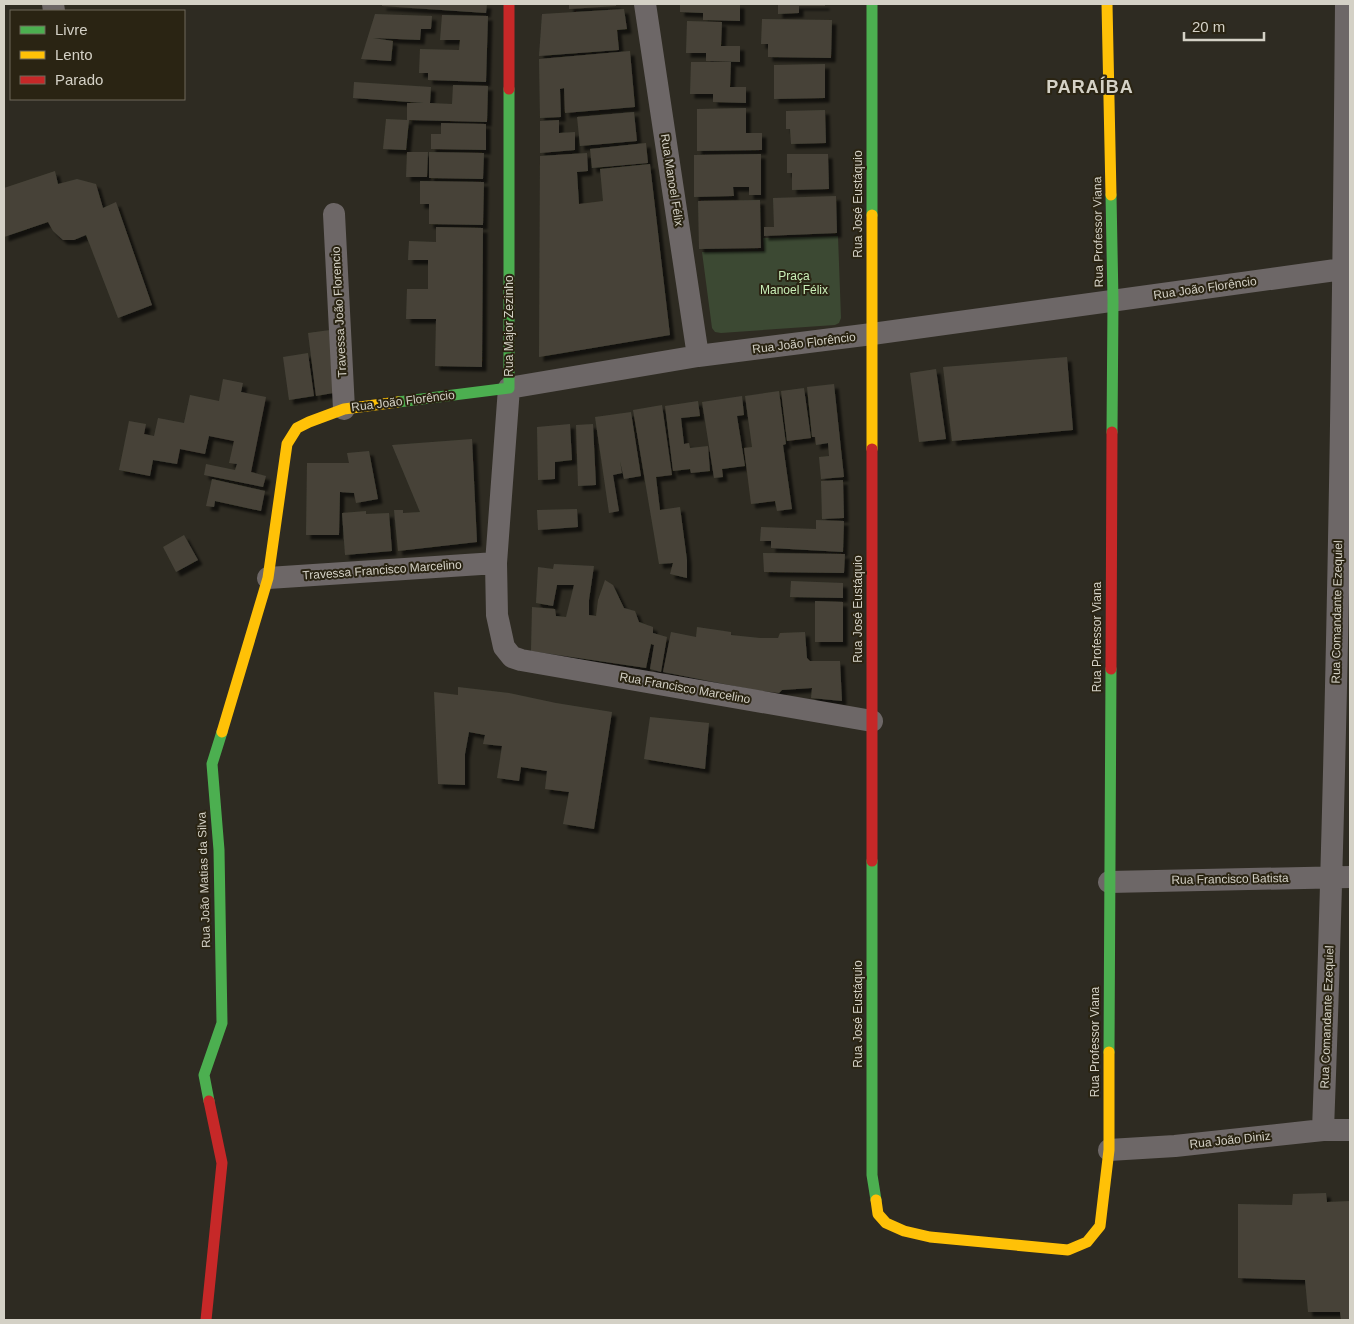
<svg xmlns="http://www.w3.org/2000/svg" width="1354" height="1324" font-family="Arial,sans-serif">
<defs>
<filter id="shadow"><feDropShadow dx="4.5" dy="4.5" stdDeviation="1" flood-color="#0009"/></filter>
</defs>
<rect width="100%" height="100%" fill="#2e2b22"/>
<path fill="#3c4933" d="M838,236L841,318L839,323L835,325L721,333L715,332L712,328L702,252L764,251L763,238Z"/>
<path fill="#464338" filter="url(#shadow)" d="M382,4H487L486,13L382,6Z
M569,4H616V6L569,9Z
M680,4H740V21L703,20V13L680,12Z
M778,4H825V6H799V13L778,14Z
M624,9L627,29L617,30L619,50L539,56L542,14Z
M375,14L432,16L431,29H421L420,40L373,38L393,41L391,61L361,59Z
M442,15L488,16L486,82L428,80V73H419L420,49L459,50L460,40H440Z
M762,19L832,20L831,58L768,57V44H761Z
M687,21L722,22L721,46H740V62L706,61V53H686Z
M630,51L635,107L565,113L564,88L560,89L561,117L540,118L539,59Z
M691,62H731L730,87H746V103L713,102V94H690Z
M825,64V98L774,99V65Z
M354,82L431,87L430,103L452,104L453,85L488,86L487,122L409,120L406,150L383,149L386,119L407,120V103H424L353,98Z
M746,108V133H762V150L697,151V109Z
M825,110L826,143L791,144L790,129H786V111Z
M634,112L637,141L580,146L577,117Z
M559,120V133L575,132V150L540,153V121Z
M441,123L486,124V150L431,149V134H441Z
M646,143L648,163L592,168L590,149Z
M407,152H428L427,177H406Z
M429,152L484,153L483,179L429,178Z
M587,153L588,171L577,172L579,204L603,201L600,169L650,164L670,335L539,357L540,156Z
M761,154V195H749V187H733L734,196L694,197V155Z
M787,154H828L829,189L792,190V173H787Z
M55,171L58,184L77,179L96,184L103,208L116,202L152,305L118,318L86,235L74,240H63L53,231L48,222L4,237V188Z
M420,181L484,182L483,225L429,224V204H420Z
M836,196L837,233L764,236V227H774L773,198Z
M760,200L761,248L699,249L698,201Z
M436,227L483,228L482,367L435,366L436,319H406L407,289H428V260H408L409,241L436,242Z
M330,330L339,392L316,396L308,333Z
M308,353L314,396L289,400L283,357Z
M1067,357L1073,430L952,441L943,367Z
M936,369L946,439L919,442L910,373Z
M223,379L243,383L241,392L266,397L251,472L266,476L263,487L204,475L206,464L235,470L237,464L229,463L234,441L209,436L205,454L180,449L177,464L153,460L150,476L119,470L129,421L146,424L144,434L154,436L158,418L184,423L190,395L219,401Z
M834,384L844,477L821,479L819,457L829,456L828,443L816,445L815,437H812L807,387Z
M804,388L811,438L787,441L781,391Z
M779,391L786,444L783,445L792,509L777,511L775,501L751,504L744,448L752,447L745,396Z
M742,396L744,415L737,416L745,466L722,469L723,477L714,478L702,402Z
M698,401L700,416L681,418L684,444L689,443L690,448L708,446L710,471L691,473L690,469L673,471L665,406Z
M662,405L672,475L656,477L660,510L680,507L687,560V578L670,574L673,563L659,564L633,410Z
M631,412L641,476L624,479L620,461L622,473L613,475L619,511L609,513L595,417Z
M570,424L572,460L555,462V479L538,480L537,427Z
M593,424L596,485L578,486L576,425Z
M472,439L477,542L398,551L394,510H403V513L420,512L392,445Z
M369,451L378,499L356,503L354,493L340,492L339,535H306L307,463H349L347,453Z
M212,479L265,491L261,511L215,501L214,507L206,506Z
M843,480L844,518L822,519L821,481Z
M577,509L578,527L538,530L537,510Z
M366,511V514L389,513L392,551L345,555L342,513Z
M816,520L844,521L843,552L771,548V541H760L761,527L816,529Z
M184,535L198,560L176,572L163,547Z
M763,553L845,554L844,573L764,572Z
M554,564L594,566L589,600V615L596,616L598,600L605,580L613,585L624,608L635,611L639,622L653,627V633L667,637L661,672L650,669L654,645L651,644L646,668L531,651L532,607L555,609L556,616L566,617L574,585H557L553,606L536,603L538,567L553,569Z
M791,581L843,583V598L790,597Z
M815,601L843,602V642H815Z
M697,627L731,632V635L760,638H778L780,633L805,632L807,658L810,661H840L842,701L811,698L812,688L782,690L779,693L755,690L663,672L671,632L696,637Z
M458,687L509,693L556,703L612,712L594,829L563,824L569,792L545,789L547,771L521,767L519,781L497,778L502,746L483,744L485,735L469,732L465,754V785L438,784L434,692L458,695Z
M650,717L709,723L705,769L644,759Z
M1326,1193L1327,1202L1350,1201V1320H1341L1340,1312H1308L1305,1280L1238,1278V1204L1292,1205L1293,1194Z"/>
<g fill="none" stroke-linecap="round" stroke-linejoin="round">
<path stroke="#6d6767" stroke-width="22" d="M53,4L54,11
M645,4L698,356
M334,214L344,409
M268,578L496,563
M872,721L521,660L512,657L504,647L497,615L496,563L509,388L698,356L872,334L1350,268
M1109,882L1350,877
M1323,1130C1337,755 1343,379 1346,4
M1109,1150L1175,1146L1323,1130H1350"/>
<path stroke="#4caf50" stroke-width="11" d="M872,4V215
M1111,195L1113,301L1112,432
M398,402L509,388V89
M872,861V1175L876,1200
M1109,1052L1111,669
M209,1101L204,1075L222,1023L219,850L212,764L222,732"/>
<path stroke="#ffc107" stroke-width="11" d="M1107,4L1111,195
M872,215V449
M222,732L268,578L287,444L297,428L309,422L344,409L398,402
M876,1200L878,1214L886,1223L904,1231L930,1237L1068,1250L1087,1242L1100,1226L1109,1150V1052"/>
<path stroke="#c62828" stroke-width="11" d="M509,4V89
M872,449V861
M1111,669L1112,432
M206,1320L222,1163L209,1101"/>
</g>
<g text-anchor="middle" stroke-width="4" stroke-linejoin="round" paint-order="stroke">
<g font-size="12" fill="#d4d1c6" stroke="#2a2413">
<text transform="translate(672 180) rotate(81)" y="4">Rua Manoel Félix</text>
<text transform="translate(858 204) rotate(-90)" y="4">Rua José Eustáquio</text>
<text transform="translate(1098 232) rotate(-91)" y="4">Rua Professor Viana</text>
<text transform="translate(1205 288) rotate(-8)" y="4">Rua João Florêncio</text>
<text transform="translate(339 312) rotate(-93)" y="4">Travessa João Florencio</text>
<text transform="translate(509 326) rotate(-90)" y="4">Rua Major Zezinho</text>
<text transform="translate(804 343) rotate(-7)" y="4">Rua João Florêncio</text>
<text transform="translate(403 401) rotate(-7)" y="4">Rua João Florêncio</text>
<text transform="translate(382 570) rotate(-4)" y="4">Travessa Francisco Marcelino</text>
<text transform="translate(858 609) rotate(-90)" y="4">Rua José Eustáquio</text>
<text transform="translate(1337 612) rotate(-89)" y="4">Rua Comandante Ezequiel</text>
<text transform="translate(1097 637) rotate(-90)" y="4">Rua Professor Viana</text>
<text transform="translate(685 688) rotate(10)" y="4">Rua Francisco Marcelino</text>
<text transform="translate(1230 879) rotate(-1)" y="4">Rua Francisco Batista</text>
<text transform="translate(204 880) rotate(-92)" y="4">Rua João Matias da Silva</text>
<text transform="translate(858 1014) rotate(-90)" y="4">Rua José Eustáquio</text>
<text transform="translate(1327 1017) rotate(-88)" y="4">Rua Comandante Ezequiel</text>
<text transform="translate(1095 1042) rotate(-90)" y="4">Rua Professor Viana</text>
<text transform="translate(1230 1140) rotate(-6)" y="4">Rua João Diniz</text>
</g>
<g font-size="12" fill="#c9eeb7" stroke="#2a2413">
<text x="794" y="280">Praça<tspan x="794" dy="14">Manoel Félix</tspan></text>
</g>
<g font-size="18" font-weight="bold" letter-spacing="1" fill="#d4d1c6" stroke="#2a2413">
<text x="1090" y="93">PARAÍBA</text>
</g>
</g>
<rect width="1354" height="1324" fill="none" stroke="#d4d1c6" stroke-width="10"/>
<rect x="10" y="10" width="175" height="90" fill="#2a2413" stroke="#6e695b"/>
<rect x="20" y="26" width="25" height="8" fill="#4caf50" stroke="#6e695b"/>
<text x="55" y="35" font-size="15" fill="#d4d1c6">Livre</text>
<rect x="20" y="51" width="25" height="8" fill="#ffc107" stroke="#6e695b"/>
<text x="55" y="60" font-size="15" fill="#d4d1c6">Lento</text>
<rect x="20" y="76" width="25" height="8" fill="#c62828" stroke="#6e695b"/>
<text x="55" y="85" font-size="15" fill="#d4d1c6">Parado</text>
<path d="M1184 32v8h80v-8" fill="none" stroke="#d4d1c6" stroke-width="2.5"/>
<text x="1192" y="32" font-size="15" fill="#d4d1c6" stroke="#2a2413" stroke-width="4" paint-order="stroke">20 m</text>
</svg>
